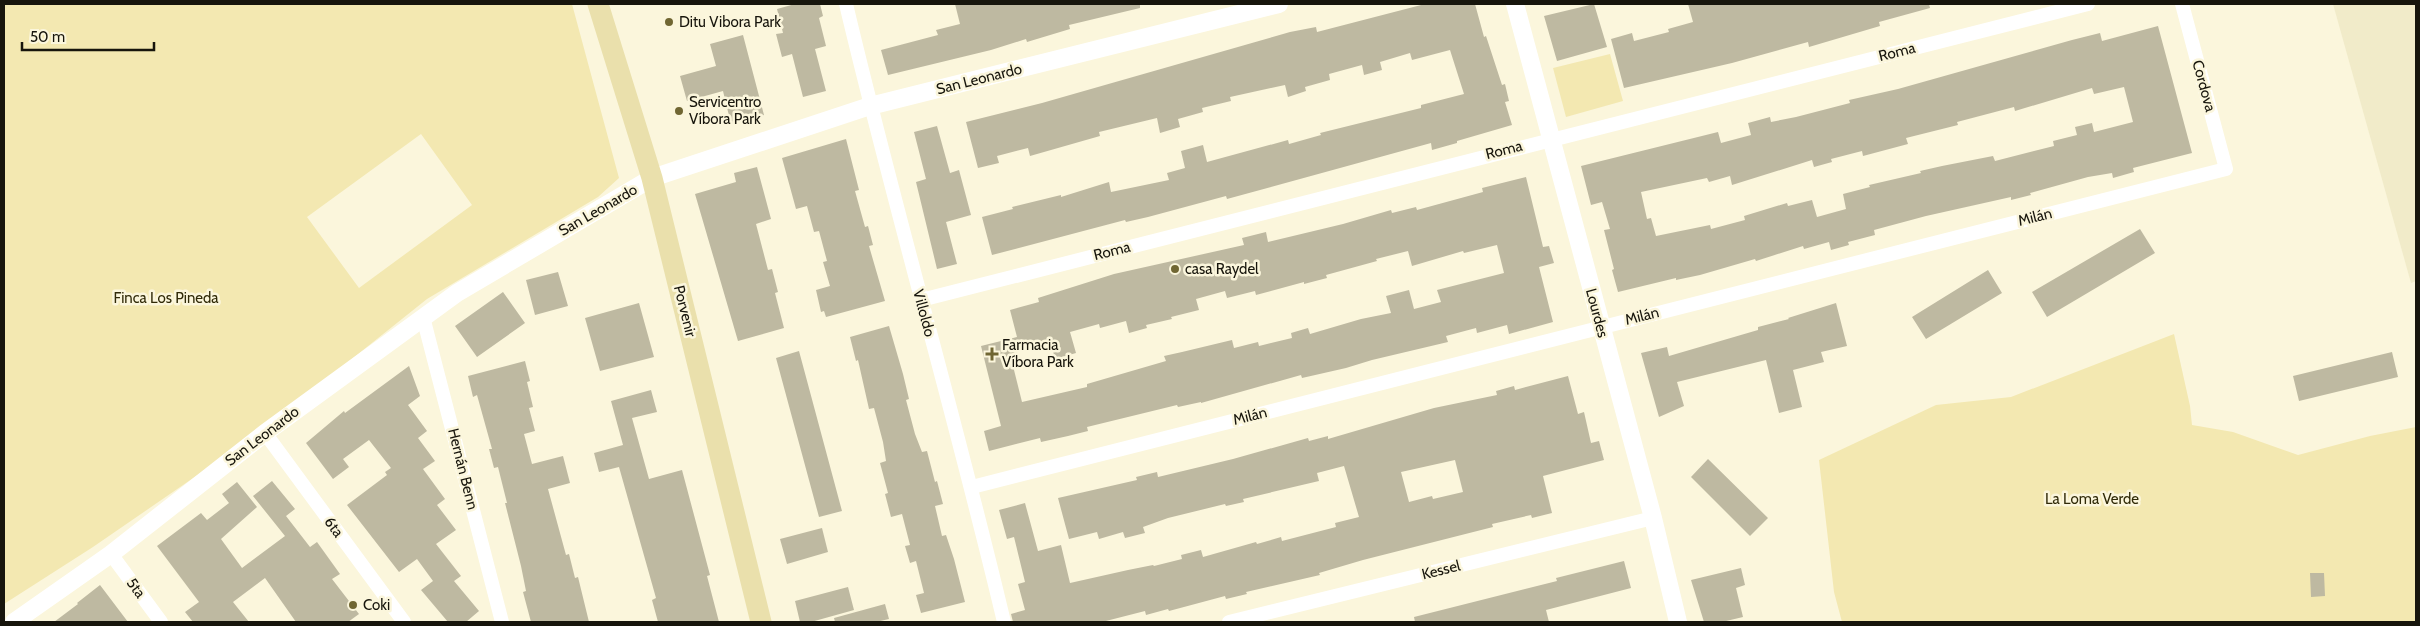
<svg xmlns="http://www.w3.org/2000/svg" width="2420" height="626" font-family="Cabin,sans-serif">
<rect width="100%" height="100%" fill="#fbf6dc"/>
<path fill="#f1ebc9" d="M2333,4H2416V281L2411,283Z"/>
<path fill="#f3e8b1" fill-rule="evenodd" d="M4,4H572L619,178L598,197L427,299L263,430L93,547L4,604ZM421,134L472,205L359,288L307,217Z
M1610,54L1623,101L1566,117L1553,68Z
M2174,334L2190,406L2192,425L2233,432L2298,455L2370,436L2416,427V622H1842L1834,592L1819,460L1936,405L2011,397Z"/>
<path fill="#beb9a1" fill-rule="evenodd" d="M795,4H820L823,16L819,18L826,46L815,49L826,91L803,97L792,54L782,57L776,34L783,33L777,9Z
M955,4H1140V8L1069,25L1070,29L1027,42L1026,39L991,50L888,75L881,50L938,35L936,30L960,24Z
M1425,4H1475L1484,37L1486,36L1502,85L1505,84L1509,101L1505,102L1512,125L1457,141V143L1432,150L1431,143L1227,199L1226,196L1148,217L1126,222L1125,220L992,255L982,217L1013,209L1012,207L1061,195V197L1109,182L1111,192L1169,180L1167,173L1185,168L1181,151L1203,145L1207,162L1288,140L1289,144L1321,135L1320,133L1421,108V105L1464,94L1450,50L1412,60L1410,53L1380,62L1382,70L1364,75L1362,65L1329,74L1330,80L1305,87L1306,91L1288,97L1285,85L1230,97L1231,101L1202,108L1203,112L1178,119L1180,127L1160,133L1157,118L1099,132L1100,136L1030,156L1028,148L997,156L999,163L978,168L966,122L1042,103L1290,32L1316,27L1317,32Z
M1594,4L1607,47L1557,61L1544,16Z
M1688,4H1929L1930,8L1879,22L1880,26L1809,47L1808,42L1732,63L1624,88L1611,39L1632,33L1634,41L1669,32L1668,29L1693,22Z
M2158,26L2192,153L2133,168L2134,172L2113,178L2112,173L2088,177L2030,193L2031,195L2011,200V197L1926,216L1874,230L1875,235L1848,242L1849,245L1831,250L1829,242L1804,249L1803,246L1756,261L1755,259L1700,275L1676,280V278L1618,292L1612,270L1614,269L1604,230L1610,229L1602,202L1591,205L1581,166L1718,132L1721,143L1751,135L1748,123L1770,117L1771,122L1796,117L1850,103L1849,100L1898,89L2072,40L2100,33L2102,41ZM2124,87L2133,122L2094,132L2092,123L2075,127L2077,135L2053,141L2054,146L1995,161L1993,156L1942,166L1920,171L1921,173L1869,185L1870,187L1843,194L1846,209L1817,217L1812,200L1788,206L1787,203L1744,216L1745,220L1711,229L1710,225L1656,236L1651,218L1647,219L1641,192L1707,178L1709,182L1730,176L1732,185L1812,160L1814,167L1832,162L1831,159L1862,151L1863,156L1908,144L1906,138L1958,125L1957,122L2014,107L2015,111L2092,88L2094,94Z
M743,35L764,115L731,124L723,91L687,101L680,76L716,66L710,44Z
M937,126L950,173L959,170L971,215L946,222L957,264L937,269L916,182L926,179L914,132Z
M846,139L859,190L855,191L865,227L868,226L873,245L869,246L885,301L826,317L824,311L821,312L816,290L830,286L823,262L827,261L819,231L814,232L807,206L796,209L782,158Z
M757,167L771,219L756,224L768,270L772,269L778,292L775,293L784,328L738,341L695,194L736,182L734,173Z
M1526,177L1543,247L1549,246L1554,263L1539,267L1553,322L1509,334L1507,325L1477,333L1476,328L1446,336L1448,342L1372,360L1346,368L1302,378L1301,375L1201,403V402L1178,407L1177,405L1087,427L1088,431L1068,436L1041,442L1040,438L989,451L984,431L1001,426L981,346L1017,337L1010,310L1039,302L1038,298L1114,274L1244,245L1242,238L1266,232L1268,242L1343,224L1391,210L1392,213L1416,207L1417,210L1483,192L1482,188ZM1497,245L1504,273L1437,290L1441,302L1414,309L1409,290L1386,296L1391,313L1361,319L1310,334L1308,328L1291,333L1292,338L1259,346L1258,342L1234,348L1232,340L1182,352L1164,356L1166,361L1087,384V387L1022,402L1010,354L1051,344L1055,359L1076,353L1070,332L1099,324L1100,328L1126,321L1129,333L1147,328L1146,325L1172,319L1171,317L1199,310L1196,299L1225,291L1227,298L1255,291L1256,295L1304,282V284L1327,278L1326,275L1377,261L1376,259L1408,251L1412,266L1463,251L1464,253Z
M2140,229L2155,253L2047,317L2032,292Z
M1988,270L2002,293L1926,339L1912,317Z
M558,272L568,306L535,315L526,280Z
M503,292L525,323L477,357L455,326Z
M639,303L654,357L600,371L585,318Z
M1836,303L1847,346L1821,352L1824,362L1793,370L1802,407L1779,413L1766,360L1677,382L1684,406L1659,417L1641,353L1667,347L1669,356L1758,330V327L1789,319L1788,318Z
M889,326L903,374L909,399L906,400L915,434L922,452L927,451L935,482L937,481L943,504L935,506L942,536L946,535L954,559L965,602L921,613L916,595L924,593L916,561L910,563L905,546L910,545L902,514L891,517L885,494L888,493L880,463L886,461L883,442L874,408L869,409L858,360L856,361L850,337Z
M799,351L842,511L819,517L776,358Z
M2392,352L2398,377L2299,401L2293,376Z
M525,361L530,381L527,382L533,407L529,408L535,431L524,434L532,464L563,456L570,483L548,489L566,555L569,554L575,578L578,577L589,622H531L523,592L526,591L521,566L505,503H507L498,467L494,468L489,449H492L477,395L473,397L468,376Z
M409,366L420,396L408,405L427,431L418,438L435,461L423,469L445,499L437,505L456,530L436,544L461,576L454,581L479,611L466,622H448L421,590L433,581L417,559L399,572L347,505L387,475L385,472L391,468L369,440L343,459L349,467L333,479L306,443L344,411L345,413Z
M1568,376L1578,414L1584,412L1591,443L1599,441L1604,460L1543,476L1552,513L1532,518L1531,515L1492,524L1493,527L1363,560L1319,573L1320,575L1246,592L1247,594L1226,599L1225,596L1169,611L1168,609L1146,615L1145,611L1102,622H1013L1011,614L1025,610L1018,584L1025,582L1014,537L1007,539L999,510L1025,503L1038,551L1061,545L1070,583L1128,570L1153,565L1154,566L1182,559L1181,555L1201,550L1203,557L1256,542L1257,544L1281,537L1282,541L1336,527L1335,523L1359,517L1344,466L1317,473L1319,481L1243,499L1244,502L1226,506L1225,504L1168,518L1143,527L1145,533L1125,538L1123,532L1099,539L1097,532L1069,539L1058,498L1137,480L1136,477L1157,472L1158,477L1233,459L1308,438L1309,441L1328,436V439L1434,408L1497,395L1496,391L1514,386L1515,390ZM1455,460L1463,492L1433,499L1432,496L1409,502L1401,472Z
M651,390L657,412L632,418L649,479L682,470L710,575L707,576L719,622H658L652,600L656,598L619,467L599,472L594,453L623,445L611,401Z
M1708,459L1768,518L1750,536L1691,477Z
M272,481L295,509L286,516L310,547L317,542L340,574L332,579L359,614L348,622H296L265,578L233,602L249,622H193L185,612L199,602L157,546L201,513L207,520L229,503L222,494L237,482L257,507L221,539L242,568L285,536L253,496Z
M822,528L828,552L787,564L780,539Z
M1624,561L1631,588L1546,610L1549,622H1415L1414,617L1557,581L1556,578Z
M1741,568L1745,585L1736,588L1743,617L1722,622H1704L1691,580Z
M2310,573H2324L2325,596L2311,597Z
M100,585L128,622H54L78,604L77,603Z
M848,587L854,610L811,622H800L795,601Z
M885,604L889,619L876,622H835L834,618Z"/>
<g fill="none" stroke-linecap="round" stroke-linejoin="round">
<path stroke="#fff" stroke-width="14" d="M846,4C895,211 955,415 1004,622
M921,300L2088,4
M423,317L502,622
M265,433L404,622
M972,487L2226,169L2182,4
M111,554L161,622
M1229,622L1653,518"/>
<path stroke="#fff" stroke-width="18" d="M1515,4L1653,518L1678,622
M14,622L111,554L265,433L457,293L652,178L870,106L1279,4"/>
<path stroke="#eae0ac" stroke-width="21" d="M598,4L652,178L761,622"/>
</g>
<g fill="#706632" stroke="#fbf6dc" stroke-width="2">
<circle cx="669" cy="22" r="5"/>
<circle cx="679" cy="111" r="5"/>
<circle cx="1175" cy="269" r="5"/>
<path d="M989.5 346.5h5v5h5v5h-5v5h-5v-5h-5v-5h5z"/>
<circle cx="353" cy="605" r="5"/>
</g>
<g text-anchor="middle" stroke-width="5" stroke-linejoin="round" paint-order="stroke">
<g font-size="15" fill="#17150c" stroke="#fbf6dc" text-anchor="start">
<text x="679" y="27">Ditu Vibora Park</text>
<text x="689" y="107">Servicentro<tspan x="689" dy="17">Víbora Park</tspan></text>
<text x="1185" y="274">casa Raydel</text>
<text x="1002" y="350">Farmacia<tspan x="1002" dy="17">Víbora Park</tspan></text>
<text x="363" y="610">Coki</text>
</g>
<g font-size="15" fill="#17150c" stroke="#fbf6dc">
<text transform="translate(1897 52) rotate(-14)" y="5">Roma</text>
<text transform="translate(979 79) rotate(-14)" y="5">San Leonardo</text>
<text transform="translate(2204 86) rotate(75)" y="5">Cordova</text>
<text transform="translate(1504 150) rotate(-14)" y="5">Roma</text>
<text transform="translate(598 210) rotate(-30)" y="5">San Leonardo</text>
<text transform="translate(2035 217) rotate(-14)" y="5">Milán</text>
<text transform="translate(1112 251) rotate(-14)" y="5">Roma</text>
<text transform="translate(685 311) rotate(76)" y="5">Porvenir</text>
<text transform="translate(924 313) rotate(75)" y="5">Villoldo</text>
<text transform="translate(1597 313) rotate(75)" y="5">Lourdes</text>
<text transform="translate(1642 316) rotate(-14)" y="5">Milán</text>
<text transform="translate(1250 416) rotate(-14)" y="5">Milán</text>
<text transform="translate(262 436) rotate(-37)" y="5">San Leonardo</text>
<text transform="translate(463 469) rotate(76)" y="5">Hernán Benn</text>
<text transform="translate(334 527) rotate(54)" y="5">6ta</text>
<text transform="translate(1441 570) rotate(-14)" y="5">Kessel</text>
<text transform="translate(136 588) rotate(54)" y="5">5ta</text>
</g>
<g font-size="15" fill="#302a08" stroke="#fbf6dc">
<text x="166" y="303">Finca Los Pineda</text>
<text x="2092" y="504">La Loma Verde</text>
</g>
</g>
<rect width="2420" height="626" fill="none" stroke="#17150c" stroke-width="10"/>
<path d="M22 42v8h132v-8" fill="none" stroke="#17150c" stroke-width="2.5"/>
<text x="30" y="42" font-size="15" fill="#17150c" stroke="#fbf6dc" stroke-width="4" paint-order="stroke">50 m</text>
</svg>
